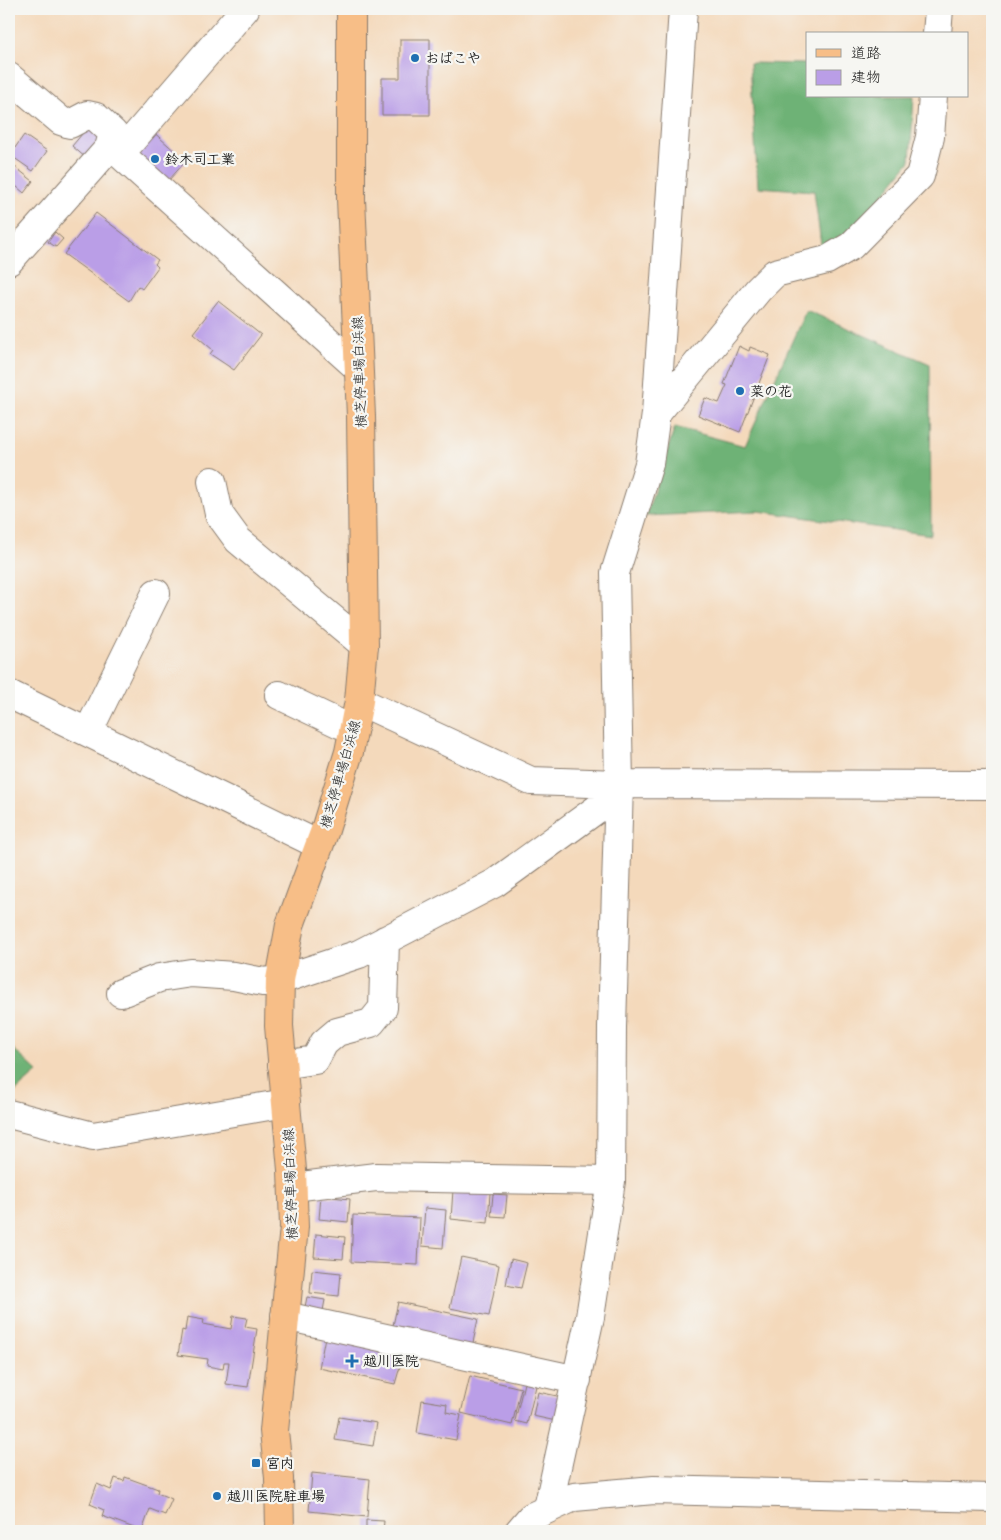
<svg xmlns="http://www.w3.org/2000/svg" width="1001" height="1540" font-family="Kalam,'Klee One',sans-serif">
<rect width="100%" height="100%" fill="#f6f6f2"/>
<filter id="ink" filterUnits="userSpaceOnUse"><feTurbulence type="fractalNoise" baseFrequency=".02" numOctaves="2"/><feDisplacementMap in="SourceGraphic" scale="10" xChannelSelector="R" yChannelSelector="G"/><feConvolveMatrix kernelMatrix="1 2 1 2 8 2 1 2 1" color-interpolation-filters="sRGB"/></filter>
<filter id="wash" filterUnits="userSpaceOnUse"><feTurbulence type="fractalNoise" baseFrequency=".0096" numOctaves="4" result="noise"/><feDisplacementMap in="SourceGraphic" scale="20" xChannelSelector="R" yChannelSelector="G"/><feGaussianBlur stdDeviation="1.12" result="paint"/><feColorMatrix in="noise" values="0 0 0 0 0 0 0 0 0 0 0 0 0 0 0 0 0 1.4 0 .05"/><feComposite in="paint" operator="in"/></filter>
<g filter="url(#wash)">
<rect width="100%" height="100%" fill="#f4d9bb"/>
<path fill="#6eb276" stroke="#456749" d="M750,63L807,64V96H914L910,161L863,220L822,252L814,191L758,187Z
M806,310L930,364L931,535L758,511L646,516L675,427L745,446Z
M9,1045L38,1072L9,1097Z"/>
<g id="blocks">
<path fill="#ba9ee7" d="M400,39H430V115H382V78H400Z
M93,121L107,133L86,158L72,146Z
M151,130L186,161L168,181L133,151Z
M24,135L47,151L33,171L10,155Z
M14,166L33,181L24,193L9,180V173Z
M96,213L158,260L155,264L158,267L142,289L138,286L129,301L64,254Z
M55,232L63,239L56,247L48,242Z
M218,301L261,335L234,370L210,354L213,350L193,333Z
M739,346L749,351L750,347L770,355L740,432L698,415L705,398L719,403L727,385L724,384Z
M453,1190L490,1193L488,1223L451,1219Z
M493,1194L507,1195L505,1217L491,1216Z
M321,1196L350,1199L348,1222L319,1219Z
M425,1208L446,1210L443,1248L422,1246Z
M353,1215L420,1218L418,1265L351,1262Z
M316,1234L345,1237L343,1259L314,1257Z
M461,1257L499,1265L489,1316L450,1308Z
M511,1259L527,1263L521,1288L506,1285Z
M312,1270L341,1273L339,1296L310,1293Z
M307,1297L325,1300L322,1316L304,1312Z
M398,1302L478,1319L471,1352L391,1335Z
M233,1316L247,1318L245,1327L257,1329L248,1387L226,1384L229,1362H224L223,1369L207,1366L208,1359L178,1355L182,1330L185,1331L187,1317L204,1320L203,1324L231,1329Z
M325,1337L404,1353L395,1384L319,1368Z
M470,1376L521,1388L512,1425L461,1413Z
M524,1383L536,1386L527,1424L515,1421Z
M538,1392L562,1397L556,1421L533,1416Z
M422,1400L447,1404L446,1412L461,1415L456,1440L417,1433Z
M339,1417L377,1423L373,1446L335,1440Z
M312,1473L370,1479L367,1517L309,1511Z
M125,1477L158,1489L157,1493L172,1499L165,1515L150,1509L142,1531L102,1516L104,1510L90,1504L97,1484L111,1490L115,1478L124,1481Z
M366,1520L384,1521L383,1531H366Z"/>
</g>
</g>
<g filter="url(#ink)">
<use href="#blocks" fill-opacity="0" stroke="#887a6c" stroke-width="1"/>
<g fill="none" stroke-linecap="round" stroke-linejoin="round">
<g stroke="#887a6c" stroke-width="30">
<path id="minor" d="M937,34L939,9
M9,77L61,121L70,124L87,115L96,117L113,133L109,148
M120,154L357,367
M9,261L109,148L120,154L245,9
M656,414L758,290L775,273L827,260L851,246L920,176L930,137L933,96
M212,481L219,514L238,540L364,645
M9,694L319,845
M279,695L340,724L354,727
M359,701L531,781L619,784L992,785
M88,732L156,593
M121,993L159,978L191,973L234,976L263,982L280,980L359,954L495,883L619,793
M282,1065L315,1060L324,1043L337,1032L371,1023L383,1008L385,940
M9,1114L93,1136L286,1103
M293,1187L376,1177L611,1181
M285,1316L577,1380
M548,1508L590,1317L611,1181L612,1027L619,784L615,573L649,464L656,414L683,9
M519,1531L531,1517L574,1497L654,1490L992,1498"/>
</g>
<g stroke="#887a6c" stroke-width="30">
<path id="major" d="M280,1531L279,1478L274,1431L294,1227L292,1170L279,1026L280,980L290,925L325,830L349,752L359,701L364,645L361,416L351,199V9"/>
</g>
<use href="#minor" stroke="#fff" stroke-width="28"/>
<use href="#major" stroke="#f7be87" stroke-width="28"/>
</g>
</g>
<g fill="#1f6fb2" stroke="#f6f6f2" stroke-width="2">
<circle cx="415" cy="58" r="5"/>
<circle cx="155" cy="159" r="5"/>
<circle cx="740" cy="391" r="5"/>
<path d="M349.5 1353.5h5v5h5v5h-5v5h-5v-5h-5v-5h5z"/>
<rect x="251" y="1458" width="10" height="10" rx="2.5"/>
<circle cx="217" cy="1496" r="5"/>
</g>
<g text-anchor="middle" stroke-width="4.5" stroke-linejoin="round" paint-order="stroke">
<g font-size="14" font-weight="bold" fill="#1c1c1c" stroke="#f6f6f2" text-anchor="start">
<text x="425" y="63">おばこや</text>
<text x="165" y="164">鈴木司工業</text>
<text x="750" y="396">菜の花</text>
<text x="363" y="1366">越川医院</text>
<text x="266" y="1468">宮内</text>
<text x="227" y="1501">越川医院駐車場</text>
</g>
<g font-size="14" fill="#1c1c1c" stroke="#f6f6f2">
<text transform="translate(359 372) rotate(-92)" y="5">横芝停車場白浜線</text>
<text transform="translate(340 774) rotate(-74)" y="5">横芝停車場白浜線</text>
<text transform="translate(290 1184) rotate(-92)" y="5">横芝停車場白浜線</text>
</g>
</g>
<rect width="1001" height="1540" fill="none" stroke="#f6f6f2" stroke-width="30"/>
<rect x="806" y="32" width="162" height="65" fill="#f6f6f2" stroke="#9f9f9c"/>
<rect x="816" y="49" width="25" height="8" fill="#f7be87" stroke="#9f9f9c"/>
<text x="851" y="58" font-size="15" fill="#1c1c1c">道路</text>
<rect x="816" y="70" width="25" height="15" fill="#ba9ee7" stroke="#9f9f9c"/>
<text x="851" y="82" font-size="15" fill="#1c1c1c">建物</text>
</svg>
